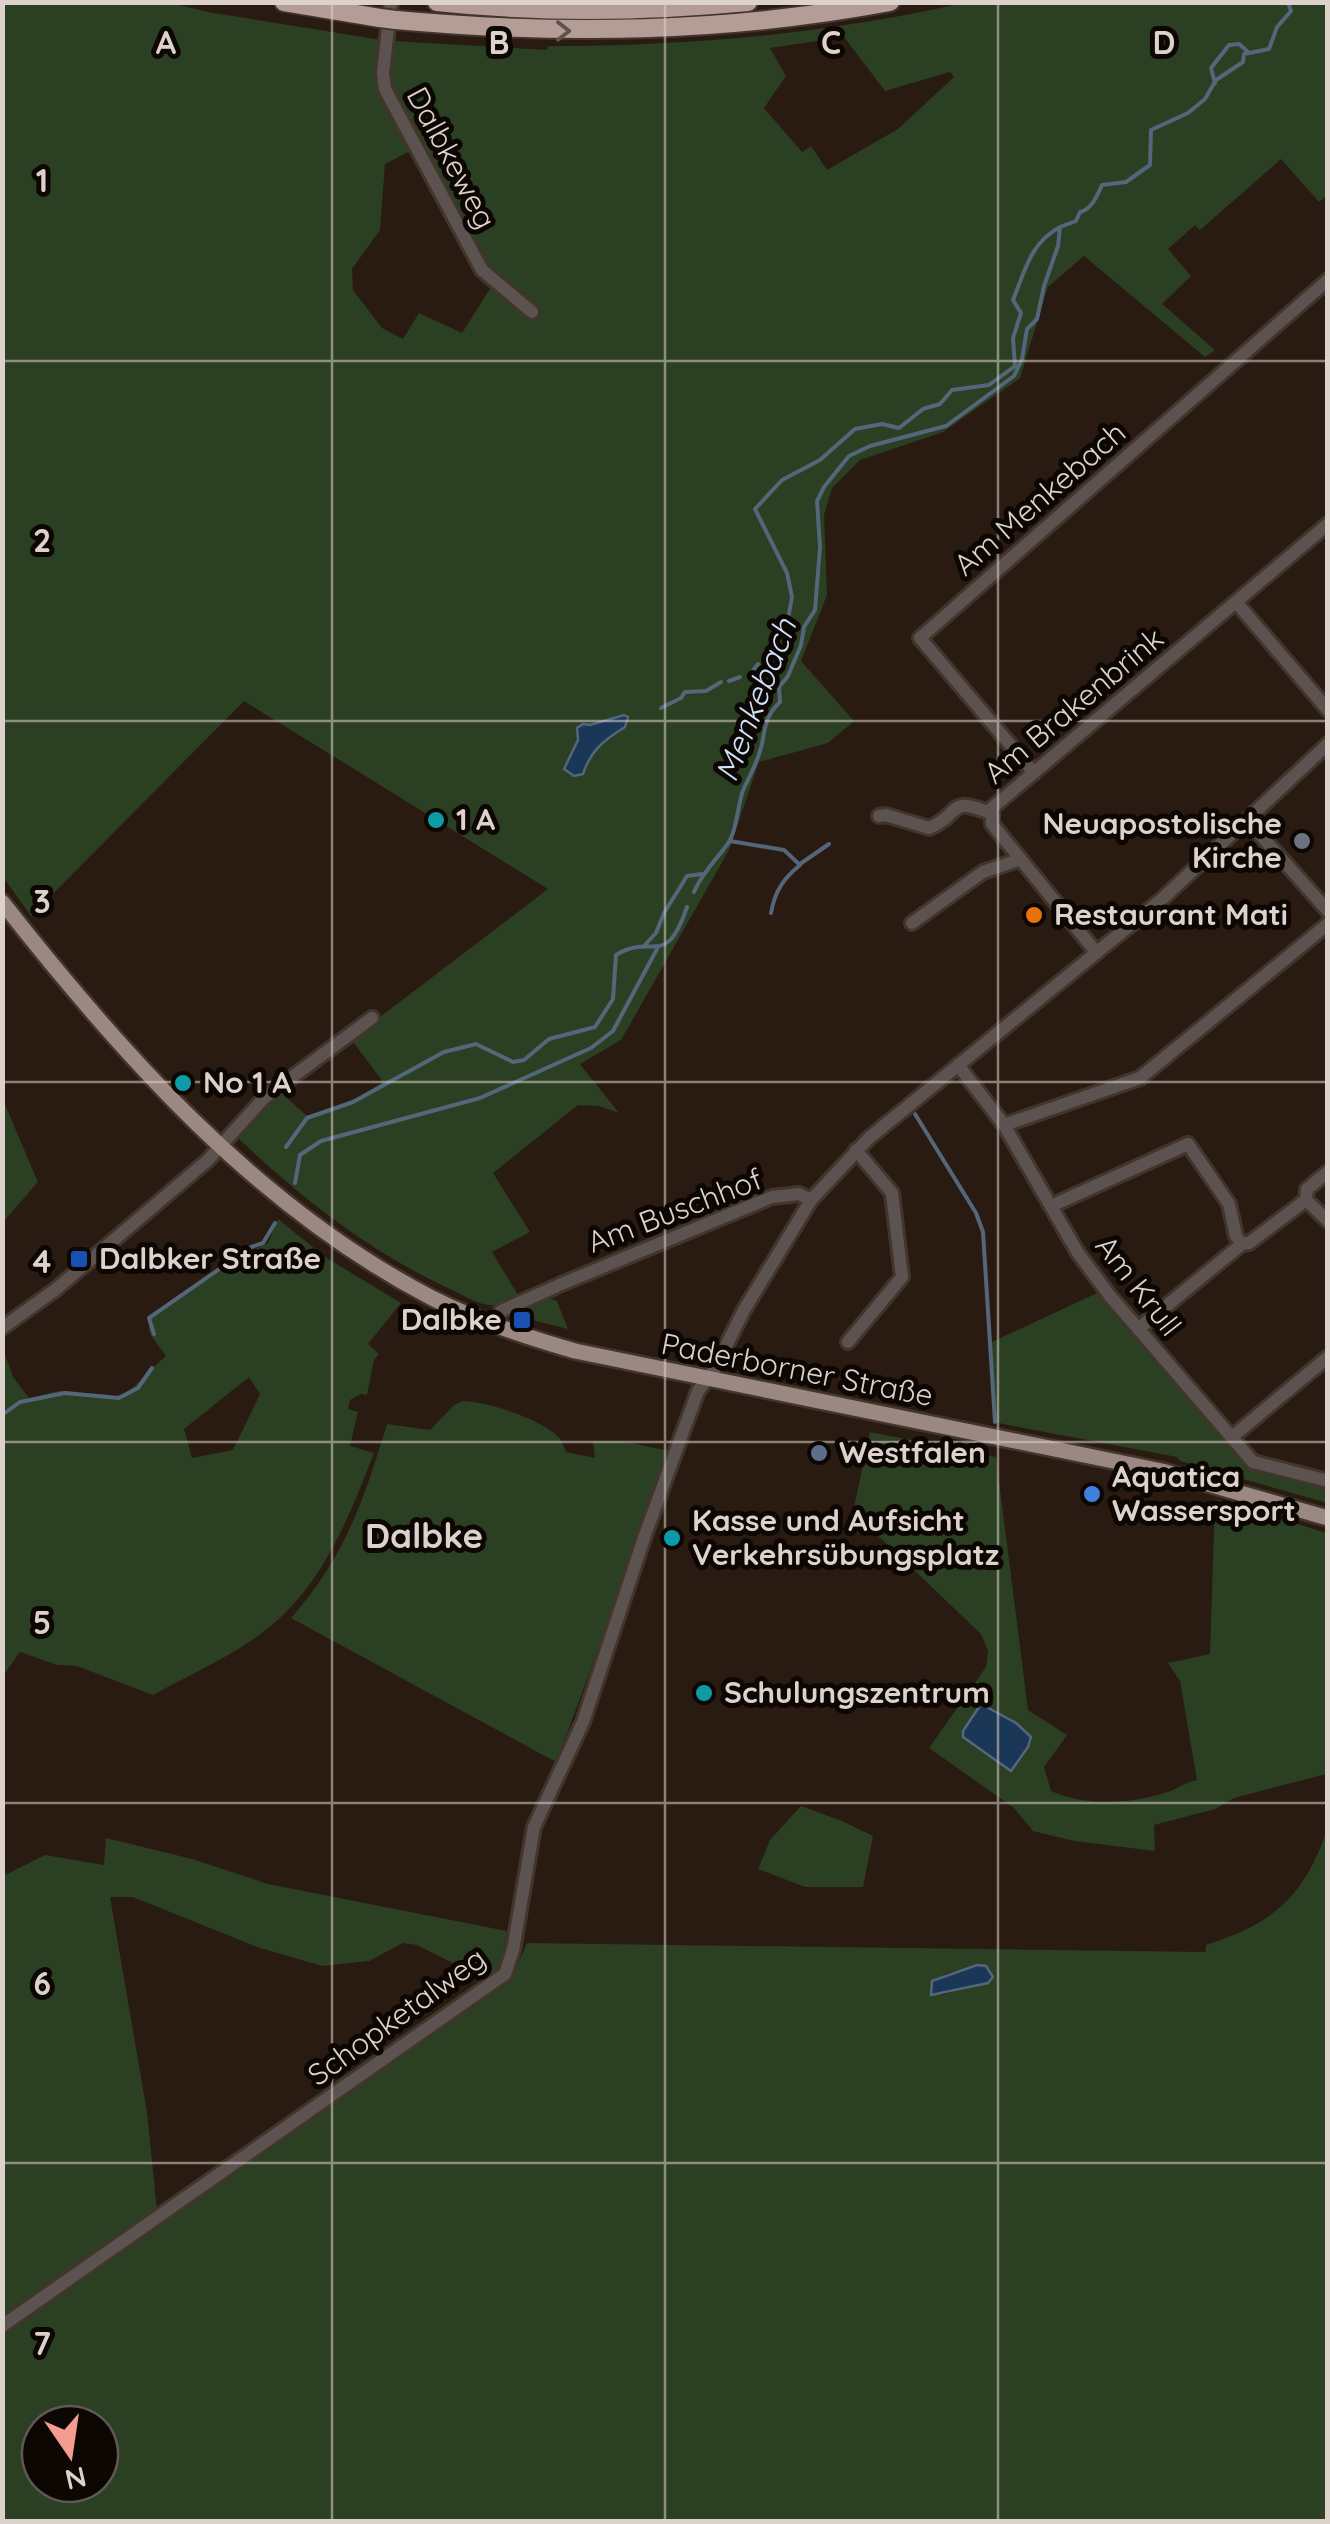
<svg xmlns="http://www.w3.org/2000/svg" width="1330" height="2524" font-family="Quicksand,sans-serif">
<rect width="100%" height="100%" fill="#291b11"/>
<path fill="#2b3f22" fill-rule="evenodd" d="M967,2L1327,3V195L1319,202L1281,159L1200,230L1195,225L1168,249L1191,276L1162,304L1215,350L1205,357L1084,256L1048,287L1020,378L943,432L860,460L832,488L824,515L827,595L801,661L854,721L828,743L759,762L729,850L621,1040L580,1064L619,1113L599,1106L578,1105L493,1173L530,1232L492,1252L518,1295C512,1298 503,1303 496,1305C482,1307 465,1296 452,1290C371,1253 301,1198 237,1137L264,1105L280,1092L307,1116L353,1100L383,1082L351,1039L548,889L244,701L31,916L3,877L2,3H171L208,12L382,40L378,73L412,150L385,164L380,230L352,269L353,290L382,328L403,339L419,313L462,333L493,284L391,89L389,74L394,41L547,50L548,46C690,46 828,34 967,2ZM844,37L885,91L950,72L954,77L898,129L827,170L811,146L802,152L764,108L786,76L770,48Z
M3,1100L38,1182L3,1222H2Z
M278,1219L325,1257L401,1303L368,1344L379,1354L374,1360L367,1395L361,1394L350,1400L348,1409L358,1412L350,1446L374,1453C349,1517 323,1585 267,1629C233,1656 191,1674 153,1695L77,1666L57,1665L20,1652L3,1676V1349L13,1377L29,1398C39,1396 50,1392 60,1391C80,1390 104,1403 124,1393C139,1386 152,1367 166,1356L150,1334L148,1321L249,1251L268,1243ZM249,1377L260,1394L233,1450L192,1458L184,1429Z
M1097,1293L1133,1336L1138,1335L1250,1466L1327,1485V1503L1180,1461L1177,1457L993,1422L992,1342Z
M545,1297L557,1301L568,1329L513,1315L515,1310Z
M463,1401C485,1401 545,1420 559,1438C560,1438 566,1451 566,1452L595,1458L593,1441H621L670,1451C631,1554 596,1659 556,1762L291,1618C346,1555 363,1502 387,1424L430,1430L454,1405Z
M870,1432L996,1457L1028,1710L1067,1735L1044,1767L1051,1791C1089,1807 1129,1804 1168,1792C1178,1788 1187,1782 1197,1780L1180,1681L1168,1663L1210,1654L1215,1499L1327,1533L1326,1774L1234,1798L1215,1809L1154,1825L1155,1851L1074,1841L1033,1831L1014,1808L929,1748L986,1667L988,1651L981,1634L853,1512Z
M801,1806L842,1821L873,1836L863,1887H805L758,1869L770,1840Z
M1327,1829V2521H3L2,2334L510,1981L527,1943L1206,1952V1945C1273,1924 1305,1896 1327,1829ZM977,1965L989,1983L941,1995L945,1974ZM40,2424H100V2484H40Z
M106,1838L192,1859L268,1884L507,1931L499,1975L489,1981L417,1945L403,1943L369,1961L322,1966L260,1948L133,1897H110L147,2112L157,2210L3,2319V1876L45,1855L104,1865Z"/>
<path fill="#1a3757" stroke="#54667a" stroke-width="2.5" d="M624,715L628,717L625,727C604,740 591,750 583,774L574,776L564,769L578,740L577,728L583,724L590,725Z
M981,1704L1016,1723L1031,1737L1028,1747L1011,1771L963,1737V1731Z
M977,1965L986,1966L993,1977L988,1983L931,1995L932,1981Z"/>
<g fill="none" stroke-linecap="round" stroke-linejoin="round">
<path stroke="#54667a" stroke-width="4" d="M1215,83L1211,68L1229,45L1239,44L1247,51
M770,642L786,630L792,597L787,573L755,509L782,480L820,460L855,429L882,424L899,428L923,409L940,404L952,390L989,385L1015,366L1013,338L1021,313L1013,300C1025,271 1030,243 1060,227
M749,676L758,664
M729,681L740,677
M661,708L681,698L685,692L706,691L721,682
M730,841L784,850L800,865C783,879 775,891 771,913
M800,864L829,844
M694,892C702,873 717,859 729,842C738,827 737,804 744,788C751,774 758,761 762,744C765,727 766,715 780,702L779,687L788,676L801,645L804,627L815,610L820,547L817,501L824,487L849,456L870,446L946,426L1014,376L1022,359L1027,329L1037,319L1044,286L1058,246L1060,227L1076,221L1080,212C1092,209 1097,196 1102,185L1126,182L1150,165L1151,130L1188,113L1205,99L1216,80L1243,62L1244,54L1269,49L1277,27L1291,11L1288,2
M643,947L656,933L664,913L687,876L702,874
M915,1114L976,1213L983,1232L995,1422
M286,1147L307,1118L353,1102L444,1052L476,1044L513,1062L524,1060L549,1039L595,1027L613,999L616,955C653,932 665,971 687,907
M295,1183L300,1155L321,1141L480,1098L591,1048L613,1031L657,949
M154,1334L149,1318L251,1247L263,1243L275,1223
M2,1415L20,1402L65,1393L119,1398L138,1388L152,1368"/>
<g stroke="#42352b" stroke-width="18">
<path id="minor" d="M391,2L383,73L385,89L482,270L532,312
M1236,602L1328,710
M1034,773L920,638L1328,280
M879,816L886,815L929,828C962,815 946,795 990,813
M1248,821L1328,911
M912,923L983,872L1021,859
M1096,952L992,824V808L1328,524
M958,1065L1004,1125L1078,1253L1110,1296L1253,1462L1328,1481
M1004,1125L1140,1078L1328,924
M1306,1200L1328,1221
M1051,1206L1188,1144L1229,1204L1236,1236L1242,1244
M559,1285L772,1197L799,1194L811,1200
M493,1325L501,1311L555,1287
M2,1328L55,1290L208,1160L264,1098L372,1018
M1138,1329L1242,1244L1249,1243L1306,1200L1307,1189L1328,1172
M848,1342L902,1277L892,1193L856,1150
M1232,1437L1328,1357
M2,2326L505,1974L513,1950L534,1827L583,1722L645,1535L698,1391L714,1370L744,1310L811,1200L869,1138L1161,900L1328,744"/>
</g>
<g stroke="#42352b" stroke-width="20">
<path id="major" d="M2,902C122,1055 257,1207 432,1298C477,1321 526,1337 575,1351L1162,1471L1328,1518"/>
</g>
<g stroke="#42352b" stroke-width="22">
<path id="highway" d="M284,2L380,18
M437,2C540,13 645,12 748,2
M396,20C562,35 725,33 890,2"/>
</g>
<use href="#minor" stroke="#5c5350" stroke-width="12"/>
<use href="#major" stroke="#9b8882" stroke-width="15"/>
<use href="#highway" stroke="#b49d96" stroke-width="18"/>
<g stroke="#42352b" stroke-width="22" stroke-linecap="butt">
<path id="highway-bridge" d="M380,18L396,20"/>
</g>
<use href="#highway-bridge" stroke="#b49d96" stroke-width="18"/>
</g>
<defs><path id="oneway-chevron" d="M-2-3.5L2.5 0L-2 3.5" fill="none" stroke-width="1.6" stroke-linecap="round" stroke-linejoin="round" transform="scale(2.5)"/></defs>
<use stroke="#60524d" href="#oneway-chevron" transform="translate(563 31)"/>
<path fill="none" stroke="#dcd2cb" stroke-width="2.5" stroke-opacity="0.55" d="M332,2V2522M665,2V2522M998,2V2522M2,361H1328M2,721H1328M2,1082H1328M2,1442H1328M2,1803H1328M2,2163H1328"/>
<g fill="#0f9aa8" stroke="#0d0704" stroke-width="4">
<circle cx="436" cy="820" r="10"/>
<circle cx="183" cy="1083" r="10"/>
<circle cx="672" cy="1538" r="10"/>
<circle cx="704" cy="1693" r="10"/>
</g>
<circle fill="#6b7280" stroke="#0d0704" stroke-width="4" cx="1302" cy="841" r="10"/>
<circle fill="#e8710a" stroke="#0d0704" stroke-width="4" cx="1034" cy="915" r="10"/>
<g fill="#1a4fb4" stroke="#0d0704" stroke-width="4">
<rect x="69" y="1249" width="20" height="20" rx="5"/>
<rect x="512" y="1310" width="20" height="20" rx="5"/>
</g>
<circle fill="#5c6f8a" stroke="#0d0704" stroke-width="4" cx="819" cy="1453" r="10"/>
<circle fill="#3f7fe0" stroke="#0d0704" stroke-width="4" cx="1092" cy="1494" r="10"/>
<g text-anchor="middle" stroke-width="10" stroke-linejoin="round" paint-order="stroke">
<g font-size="30" fill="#dcd2cb" stroke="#0d0704">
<text transform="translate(451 158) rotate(62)" y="10">Dalbkeweg</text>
<text transform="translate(1040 499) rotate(-41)" y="10">Am Menkebach</text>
<text transform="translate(1074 706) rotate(-40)" y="10">Am Brakenbrink</text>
<text transform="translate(675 1211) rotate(-21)" y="10">Am Buschhof</text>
<text transform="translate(1138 1286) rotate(52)" y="10">Am Krull</text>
<text transform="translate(797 1370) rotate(11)" y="10">Paderborner Straße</text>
<text transform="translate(397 2017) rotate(-36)" y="10">Schopketalweg</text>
</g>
<g font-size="30" font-weight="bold" fill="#dcd2cb" stroke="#0d0704" text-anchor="start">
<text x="456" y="830">1 A</text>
<text x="1282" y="834" text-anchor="end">Neuapostolische<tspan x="1282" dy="34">Kirche</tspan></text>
<text x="1054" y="925">Restaurant Mati</text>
<text x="203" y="1093">No 1 A</text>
<text x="99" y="1269">Dalbker Straße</text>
<text x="502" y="1330" text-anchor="end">Dalbke</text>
<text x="839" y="1463">Westfalen</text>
<text x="1112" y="1487">Aquatica<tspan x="1112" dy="34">Wassersport</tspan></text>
<text x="692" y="1531">Kasse und Aufsicht<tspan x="692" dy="34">Verkehrsübungsplatz</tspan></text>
<text x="724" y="1703">Schulungszentrum</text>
</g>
<g font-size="32" font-style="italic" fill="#cee2f9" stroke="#0d0704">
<text transform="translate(756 700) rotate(-69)" y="11">Menkebach</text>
</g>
<g font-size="35" font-weight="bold" fill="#dcd2cb" stroke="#0d0704">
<text x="424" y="1548">Dalbke</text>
</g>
</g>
<g font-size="32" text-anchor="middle" font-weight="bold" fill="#dcd2cb" stroke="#0d0704" stroke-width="10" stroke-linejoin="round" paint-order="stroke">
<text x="166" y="54">A</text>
<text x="499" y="54">B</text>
<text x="831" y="54">C</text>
<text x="1164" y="54">D</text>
<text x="42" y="192">1</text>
<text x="42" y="552">2</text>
<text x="42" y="913">3</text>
<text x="42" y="1273">4</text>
<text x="42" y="1634">5</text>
<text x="42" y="1995">6</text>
<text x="42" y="2355">7</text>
</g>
<rect width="1330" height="2524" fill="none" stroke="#dcd2cb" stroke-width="10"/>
<g transform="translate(70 2454) rotate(167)"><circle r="48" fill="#0d0704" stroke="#605854" stroke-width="2.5"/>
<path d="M0-8L18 38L0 25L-18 38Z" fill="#f59c91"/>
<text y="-15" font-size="28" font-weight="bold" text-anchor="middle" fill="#dcd2cb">N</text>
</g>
</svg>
